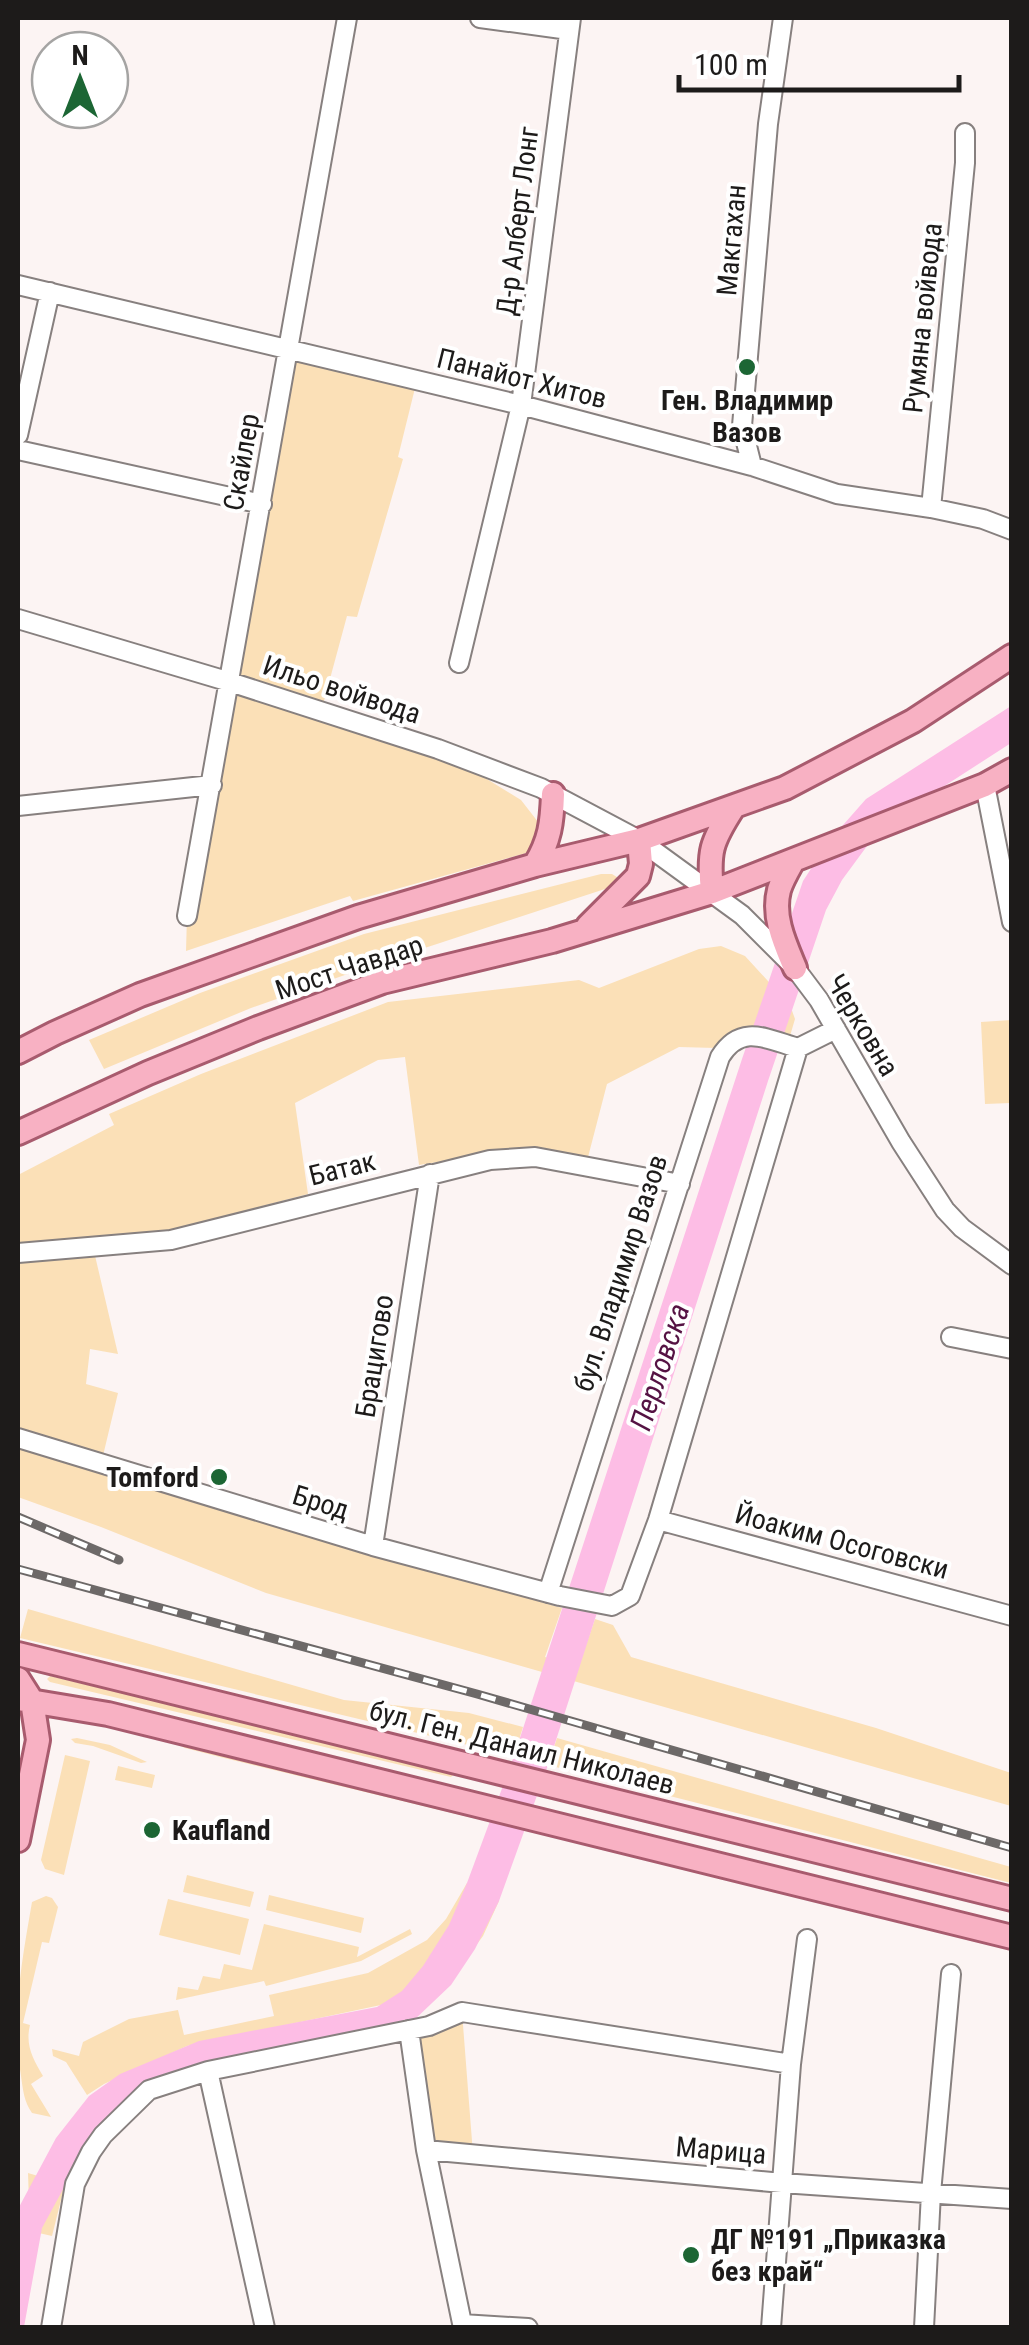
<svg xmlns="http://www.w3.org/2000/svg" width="1029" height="2345" font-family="'Roboto Condensed',sans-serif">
<rect width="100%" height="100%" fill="#fcf4f3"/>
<path fill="#fbe0b7" d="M289,350L417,380L398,457L403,459L357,617L347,616L321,712L438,749L521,800L542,827L530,852L353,901L350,896L186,951L187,916Z
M601,874H612L620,879L608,888L376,964L251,1008L104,1069L89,1040L200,993L364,934Z
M721,946L745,956L790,1005L795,1019L790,1036C758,1027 741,1021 716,1048L679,1047L607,1084L587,1161L492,1153L419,1165L405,1057L378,1060L295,1103L308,1194L169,1231L18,1245V1175L114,1125L109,1114L201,1074L388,1002L579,980L599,988L699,949Z
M1011,1020V1103L985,1104L981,1022Z
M93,1247L118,1354L90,1349L86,1384L118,1393L101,1464L18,1438V1253Z
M18,1446L370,1553L562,1608L545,1657L578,1668L595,1619L613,1625L631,1657L876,1728L1011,1773V1806L266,1593L101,1527L18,1497Z
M28,1609L344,1700L469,1713L523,1727L514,1756L20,1638Z
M50,1676L450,1771L453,1775L451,1777L50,1682L47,1679Z
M77,1738L110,1745L147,1762L141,1763L93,1746L75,1743L71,1739Z
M557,1738L1011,1867V1883L548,1765Z
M169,1740L509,1821L473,1818L220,1757L185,1748Z
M65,1755L90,1761L64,1875L45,1869L41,1860Z
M118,1766L155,1775L152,1788L115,1780Z
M187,1875L254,1892L250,1907L183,1892Z
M467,1883L499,1901L483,1936L468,1956L381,2005L187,2046L104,2084L87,2095L66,2062L53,2056L52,2049L79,2056L83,2042L129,2019L178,2010L184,2035L274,2016L269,1995L368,1973L427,1940L446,1919Z
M269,1895L364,1918L361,1933L266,1910Z
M46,1896L52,1898L58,1907L49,1943L42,1942L23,2023L30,2025C25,2045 33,2059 43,2076L31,2084L51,2117L32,2113C24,2102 23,2090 21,2076C11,2017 22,1960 32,1902Z
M168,1899L249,1919L240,1955L159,1935Z
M264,1924L359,1947L357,1957L410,1929L412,1934L361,1961L266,1986L264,1981L176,2000L178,1987L198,1990L203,1976L220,1979L224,1964L252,1970Z
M462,2012L473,2154L426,2150L409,2030Z
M28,2173L65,2184L52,2236L30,2231Z"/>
<path fill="#fdbde5" d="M1011,706V743L881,827L842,880L826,910L768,1081L548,1765L499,1901L475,1949L451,1985L412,2022L200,2071L128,2103L87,2145L42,2228L24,2327L18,2328V2209L56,2138L89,2096L120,2074L199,2041L377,2007L402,1991L423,1966L449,1925L467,1883L514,1756L742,1059L803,881L829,841L866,799Z"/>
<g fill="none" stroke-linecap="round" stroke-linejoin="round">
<g stroke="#87807f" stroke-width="22">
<path id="minor" d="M480,18L569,30
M18,285L521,405L752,466L837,494L931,508L983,519L1012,530
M18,435L50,292
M18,450L262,504
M752,466L742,426L768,124L783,18
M931,508L965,163V133
M18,619L230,682L438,749L541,788L639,840L742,915L795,968L819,1000L901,1142L945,1210L962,1228L1012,1265
M459,663L521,405L571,18
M985,785L1012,922
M18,806L212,785
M187,916L347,18
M18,1253L171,1240L490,1160L535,1157L680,1184
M951,1337L1012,1349
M18,1438L373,1546L560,1596L612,1606L630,1596L658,1520L798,1048
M658,1520L1012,1616
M373,1546L430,1174
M548,1593L720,1057C741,1023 767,1039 798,1048L836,1029
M409,2030L426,2150L463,2328
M208,2071L265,2328
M426,2150L782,2183L1012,2199
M462,2324L528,2328
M51,2328L75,2184L91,2152L103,2135L149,2090L208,2071L429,2026L462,2012L791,2064
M771,2328L791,2064L807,1939
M924,2328L931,2193L951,1974"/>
</g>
<g stroke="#a85b6e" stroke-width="28">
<path id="major" d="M793,861C788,870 782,880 779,890C772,917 785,944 795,968
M535,865C550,840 552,823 553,794
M712,892C708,852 711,842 733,808
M588,926L638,876L641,864L639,840
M18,1052L55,1033L140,995L358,917L535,865L639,840L785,788L913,721L1012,656
M18,1133L148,1073L258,1028L382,982L552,941L712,892L985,785L1012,770
M18,1654L1012,1899
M18,1679L32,1701L38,1740L18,1840
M18,1699L108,1714L1012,1937"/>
</g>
<use href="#minor" stroke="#fff" stroke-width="18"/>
<use href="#major" stroke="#f8b1c3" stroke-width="22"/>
<g stroke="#6d6968" stroke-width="9">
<path id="rail" d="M18,1517L119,1560
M18,1569L477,1694L1012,1848"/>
</g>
<use href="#rail" stroke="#fff" stroke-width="5" stroke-dasharray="15" stroke-linecap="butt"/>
</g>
<g fill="#1c6634" stroke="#fff" stroke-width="4">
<circle cx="747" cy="367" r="10"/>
<circle cx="219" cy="1477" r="10"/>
<circle cx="152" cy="1830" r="10"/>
<circle cx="691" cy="2255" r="10"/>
</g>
<g text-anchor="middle" stroke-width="8" stroke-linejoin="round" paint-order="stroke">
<g font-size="28" fill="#1d1b1a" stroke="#fff">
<text transform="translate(517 221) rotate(-83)" y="10">Д-р Алберт Лонг</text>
<text transform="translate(731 240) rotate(-85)" y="10">Макгахан</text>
<text transform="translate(922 318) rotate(-84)" y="10">Румяна войвода</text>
<text transform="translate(522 378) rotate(14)" y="10">Панайот Хитов</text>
<text transform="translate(241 462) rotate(-80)" y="10">Скайлер</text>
<text transform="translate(342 689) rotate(18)" y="10">Ильо войвода</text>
<text transform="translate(349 967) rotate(-18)" y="10">Мост Чавдар</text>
<text transform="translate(863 1025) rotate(59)" y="10">Черковна</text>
<text transform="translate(342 1168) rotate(-14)" y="10">Батак</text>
<text transform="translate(620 1273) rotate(-72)" y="10">бул. Владимир Вазов</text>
<text transform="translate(374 1356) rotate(-81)" y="10">Брацигово</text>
<text transform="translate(321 1502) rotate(17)" y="10">Брод</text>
<text transform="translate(842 1541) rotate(15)" y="10">Йоаким Осоговски</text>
<text transform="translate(522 1747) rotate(14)" y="10">бул. Ген. Данаил Николаев</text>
<text transform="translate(721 2150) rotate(5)" y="10">Марица</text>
</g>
<g font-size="28" font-weight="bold" fill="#1d1b1a" stroke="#fff" text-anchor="start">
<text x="747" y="410" text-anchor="middle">Ген. Владимир<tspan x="747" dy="32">Вазов</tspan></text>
<text x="199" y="1487" text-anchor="end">Tomford</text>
<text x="172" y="1840">Kaufland</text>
<text x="711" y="2249">ДГ №191 „Приказка<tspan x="711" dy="32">без край“</tspan></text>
</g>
<g font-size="30" font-style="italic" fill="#551243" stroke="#fff">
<text transform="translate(660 1367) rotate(-72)" y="10">Перловска</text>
</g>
</g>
<rect width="1029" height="2345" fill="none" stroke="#1d1b1a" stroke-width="40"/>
<g transform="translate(80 80)"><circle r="48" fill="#ffffff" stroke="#a5a4a3" stroke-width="2.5"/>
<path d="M0-8L18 38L0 25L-18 38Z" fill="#1c6634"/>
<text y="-15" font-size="28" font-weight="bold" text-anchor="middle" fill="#1d1b1a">N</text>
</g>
<path d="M679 75v15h280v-15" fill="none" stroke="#1d1b1a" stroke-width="5"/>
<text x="694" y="75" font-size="30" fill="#1d1b1a" stroke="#ffffff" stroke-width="8" paint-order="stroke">100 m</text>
</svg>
